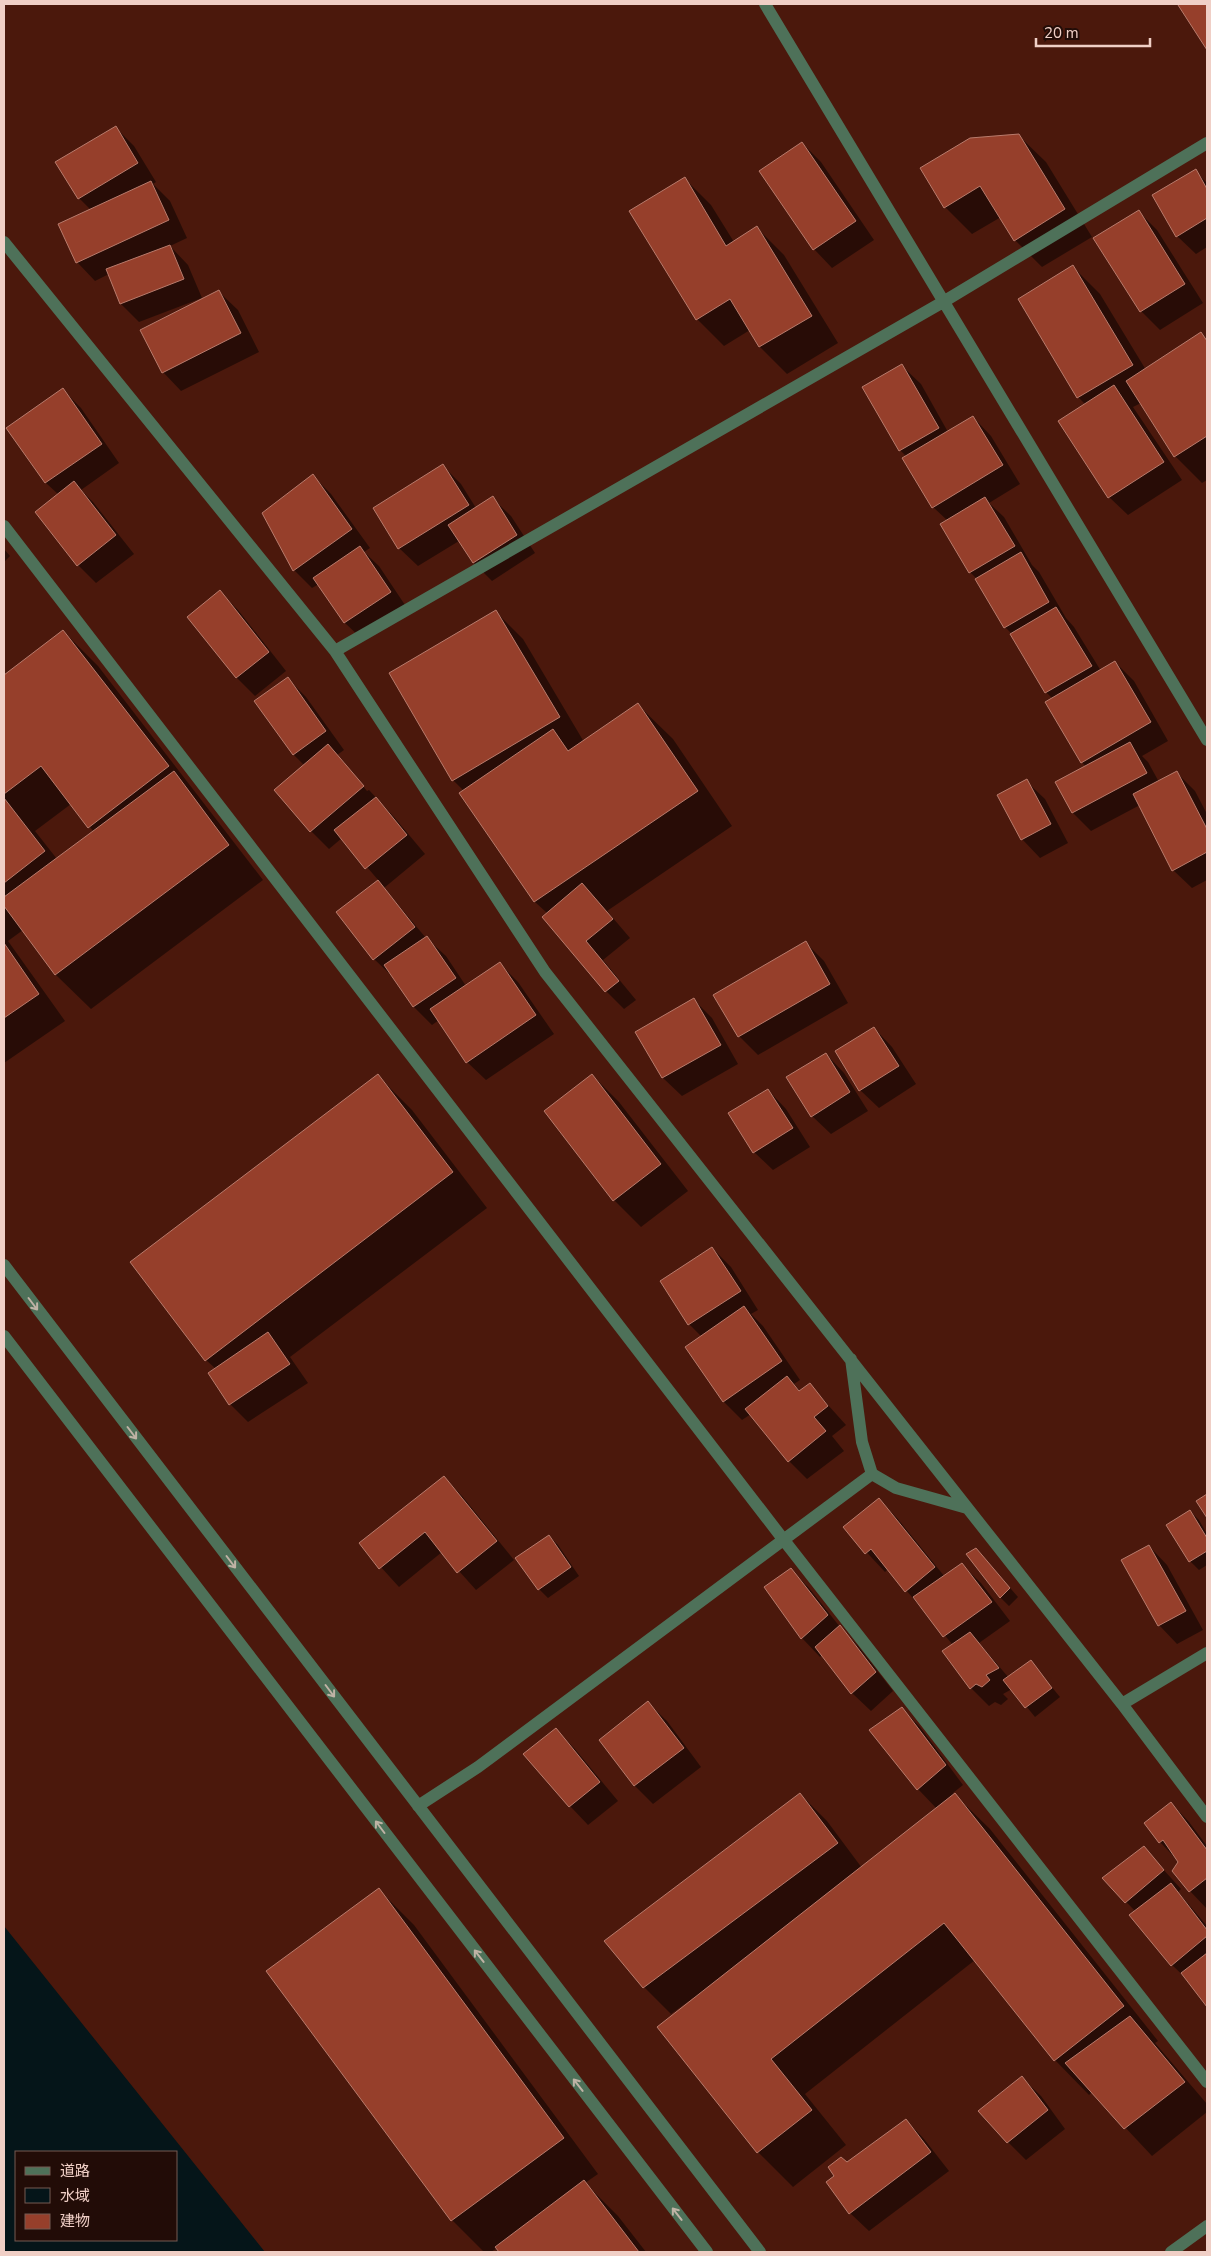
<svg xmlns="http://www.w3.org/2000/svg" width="1211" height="2256" font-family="'Nunito Sans','Noto Sans JP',sans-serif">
<rect width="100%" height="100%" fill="#4b180c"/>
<path fill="#051519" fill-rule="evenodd" d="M4,1926L265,2252H4ZM16,2152H176V2240H16Z"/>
<path fill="#0007" fill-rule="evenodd" d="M1180,4H1207V47L1180,5Z
M115,127L134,146L156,182L153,184L170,201L187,238L170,246L188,265L202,298L139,322L121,304L109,274L95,281L77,262L91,210L79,198Z
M1018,135L1046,162L1092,237L1042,267L1015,240L1001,217L972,234L945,207Z
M802,143L821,162L874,240L832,268L814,249Z
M1195,171L1207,183V247L1196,254L1177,236Z
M684,178L711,205L734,242L757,228L784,255L838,343L787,374L760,347L750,330L724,346L697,319Z
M1138,211L1157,230L1203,303L1160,330L1141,311L1095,238Z
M1073,267L1100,294L1146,370L1201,334L1207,340V480L1202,483L1175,456L1141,403L1133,407L1182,480L1128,515L1109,497L1086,405L1078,397Z
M219,292L238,310L259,352L181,391L163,372Z
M902,366L921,384L948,432L973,417L991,436L1020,484L989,503L1004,517L1032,565L1039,572L1066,618L1074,627L1101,671L1115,662L1134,681L1168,741L1142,756L1148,762L1159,782L1177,773L1195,791L1207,814V880L1192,888L1173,870L1140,805L1091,831L1073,813L1086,767L1082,762L1053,699L1046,692L1012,634L1005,627L977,579L970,572L948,521L933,507L904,459L907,457L900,450Z
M63,390L81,408L119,463L81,490L93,502L134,554L96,583L78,565L59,495L46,483L8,429Z
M442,465L461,484L476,508L492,498L511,516L535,553L492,581L473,562L459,541L418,566L399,548Z
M313,476L331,494L370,548L364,552L379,566L409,611L364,641L345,623L319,584L312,588L294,570Z
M4,549L10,556L4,562Z
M220,592L238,610L286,671L255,696L237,678Z
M496,612L523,639L584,742L638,705L673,739L732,826L607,911L630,938L603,960L636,1000L624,1009L606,991L547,913L535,902L461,793L464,791L453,780Z
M63,631L98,666L263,880L91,1009L56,975L23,930L8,941L65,1021L4,1063V677ZM71,804L94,832L57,859L35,831Z
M288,679L306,697L344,750L337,755L345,763L344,764L367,791L369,790L394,817L425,854L384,888L426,938L446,956L466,986L500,964L518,982L554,1034L486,1080L467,1062L439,1020L432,1025L413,1006L393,977L374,959L379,881L342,838L329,849L311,831L304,765L294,755L256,701Z
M1026,781L1045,799L1068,843L1040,858L1022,839Z
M806,943L824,961L848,1003L758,1055L739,1036Z
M694,1000L712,1018L738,1064L682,1096L663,1078L637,1033Z
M874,1028L892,1047L916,1084L879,1108L860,1090Z
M826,1054L844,1073L868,1111L831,1134L812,1116Z
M377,1075L412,1110L487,1208L290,1357L308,1383L248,1422L230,1404L216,1369L206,1360Z
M592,1075L619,1102L688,1191L641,1227L614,1200Z
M768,1090L786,1109L810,1147L773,1170L754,1152Z
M712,1248L731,1267L758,1310L751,1314L763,1326L800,1380L794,1384L801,1392L810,1385L846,1425L832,1436L844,1451L807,1479L789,1461L751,1414L742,1420L724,1402L687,1347L702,1337L689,1324Z
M444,1477L462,1496L514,1560L476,1590L442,1552L399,1587L360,1544Z
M879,1500L897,1518L945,1577L962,1565L981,1583L1010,1621L979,1643L1009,1678L1031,1662L1060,1697L1035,1717L1012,1689L1003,1694L1008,1699L1001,1705L995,1702L989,1706L971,1688L944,1651L953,1645L888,1569L885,1572L844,1528Z
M1190,1511L1199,1520L1207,1534V1565L1199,1570L1190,1561Z
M549,1536L558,1545L579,1576L548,1598L539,1589Z
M1149,1546L1167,1565L1203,1630L1177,1644L1159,1625Z
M976,1549L1018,1597L1009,1606L1000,1597Z
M791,1570L809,1588L840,1627L858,1646L893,1691L871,1711L852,1693L822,1655L820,1657L802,1638L766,1587Z
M648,1703L667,1721L701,1767L653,1804L634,1785Z
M902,1709L920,1727L963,1785L953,1793L990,1829L1158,2041L1155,2043L1207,2104V2112L1152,2156L1092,2092L1089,2095L1055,2060L975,1960L805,2094L846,2145L793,2187L758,2152L659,2027L695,2000L693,1998L671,2014L644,1987L800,1794L827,1821L862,1868L937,1809L918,1789Z
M556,1730L574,1748L618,1801L588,1825L570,1806Z
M1171,1803L1189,1822L1207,1846V1909L1190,1891L1179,1862L1160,1842Z
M1143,1847L1181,1889L1178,1892L1207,1926V2005L1191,1983L1172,1965L1136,1912L1104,1879Z
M379,1890L414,1925L598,2174L585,2183L618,2216L646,2252H500L497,2248L491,2252H484L452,2220L268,1971Z
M1022,2078L1041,2096L1065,2129L1026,2160L1008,2142Z
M906,2120L924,2139L949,2171L869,2231L850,2213L836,2177L847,2164Z"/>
<path fill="#963f2b" stroke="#b87b6c" d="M1179,4H1207V50L1178,5Z
M116,126L138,163L78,199L55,162Z
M1019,134L1065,209L1014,241L980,186L944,208L920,168L970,138Z
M802,142L856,221L813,250L759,171Z
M1196,169L1207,189V218L1176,237L1152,195Z
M685,177L726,246L757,226L812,316L759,347L730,299L696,320L629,211Z
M151,181L169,220L76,263L58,224Z
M1139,210L1185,284L1140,312L1093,238Z
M170,245L184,279L120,304L106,269Z
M1073,265L1133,365L1077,398L1018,299Z
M219,290L241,333L162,373L140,330Z
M1201,332L1207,341V436L1174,457L1126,381Z
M902,364L939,428L899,451L862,387Z
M1114,385L1164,462L1108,498L1058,421Z
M63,388L102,444L45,483L6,428Z
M973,416L1003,465L932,508L902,458Z
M443,464L469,505L398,549L373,508Z
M313,474L352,529L293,571L262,513Z
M74,481L116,535L77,566L35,512Z
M493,496L517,535L473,563L448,525Z
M985,497L1015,546L969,573L940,524Z
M360,546L391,592L344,623L313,578Z
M1021,552L1049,602L1004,628L975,579Z
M220,590L269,652L236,678L187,617Z
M1056,607L1092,666L1045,693L1010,634Z
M496,610L560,717L452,781L389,673Z
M63,630L169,766L88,828L41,766L4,794V675Z
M1115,661L1151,722L1081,763L1045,702Z
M288,677L326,731L293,755L254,701Z
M638,703L698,791L534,902L459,793L553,729L568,751Z
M1130,742L1147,773L1072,813L1055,782Z
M328,744L364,786L310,832L274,790Z
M174,771L229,845L55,975L4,906V897Z
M1177,771L1207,829V852L1172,871L1133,794Z
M1027,779L1051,824L1021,840L997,795Z
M376,797L407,835L365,869L334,830Z
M4,798L45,851L4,883Z
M378,880L415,927L373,960L336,912Z
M582,883L613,919L586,941L619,981L605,992L542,917Z
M427,936L456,978L413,1007L384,965Z
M806,941L830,984L738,1037L713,995Z
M4,943L39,994L4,1018Z
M500,962L536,1015L466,1063L430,1009Z
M694,998L721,1045L662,1078L635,1032Z
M874,1027L899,1066L859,1091L835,1051Z
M826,1053L850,1092L811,1117L786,1077Z
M378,1074L453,1172L205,1361L130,1262Z
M592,1074L661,1164L613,1201L544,1111Z
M768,1089L793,1128L753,1153L728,1113Z
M712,1247L741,1291L688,1325L660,1281Z
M744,1306L782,1361L723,1402L685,1347Z
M268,1332L290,1364L229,1405L208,1373Z
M787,1376L799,1391L810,1383L828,1406L814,1417L826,1431L788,1462L745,1409Z
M444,1476L497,1541L457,1573L425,1532L379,1569L359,1543Z
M1207,1494V1518L1196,1501Z
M879,1498L935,1567L905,1592L871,1549L865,1554L843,1527Z
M1190,1510L1207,1538V1551L1189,1562L1166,1525Z
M549,1535L571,1567L538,1590L515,1558Z
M1149,1545L1186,1611L1158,1626L1121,1560Z
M976,1548L1010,1588L1000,1598L966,1554Z
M962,1563L992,1602L943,1637L913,1597Z
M791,1568L828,1615L801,1639L764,1587Z
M840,1625L876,1672L851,1694L815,1647Z
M970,1632L999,1668L986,1675L990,1680L982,1687L976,1684L970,1689L942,1651Z
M1031,1660L1052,1688L1025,1708L1003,1680Z
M648,1701L684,1748L634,1786L599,1740Z
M902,1707L946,1765L917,1790L869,1730Z
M556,1728L600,1782L569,1807L523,1754Z
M800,1793L838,1843L643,1988L604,1941Z
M955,1793L1124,2006L1054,2061L944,1923L771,2059L812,2110L757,2153L657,2027Z
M1171,1802L1207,1850V1878L1189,1892L1172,1871L1178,1862L1163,1840L1159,1843L1144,1823Z
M1144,1846L1164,1870L1125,1903L1102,1878Z
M1171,1883L1207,1930V1936L1171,1966L1129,1915Z
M379,1888L564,2138L451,2221L266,1971Z
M1207,1953V2007L1181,1973Z
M1130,2016L1185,2082L1124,2129L1065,2063Z
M1022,2076L1048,2110L1007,2143L978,2111Z
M906,2119L931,2152L849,2214L826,2182L834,2176L828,2167L841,2157L847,2162Z
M584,2180L639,2252H499L495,2247Z"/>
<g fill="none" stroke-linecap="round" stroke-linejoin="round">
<path stroke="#4e7159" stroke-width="12" d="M765,4L1207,740
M4,242L335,651L545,972L1122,1704L1207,1817
M4,526L783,1539L1207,2082
M335,651L943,302L1207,143
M4,1265L760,2252
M4,1336L707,2252
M851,1359L862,1442L872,1474L896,1488L967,1508
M1122,1704L1207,1653
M418,1806L478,1767L872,1474
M1171,2252L1207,2226"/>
</g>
<defs><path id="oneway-shaft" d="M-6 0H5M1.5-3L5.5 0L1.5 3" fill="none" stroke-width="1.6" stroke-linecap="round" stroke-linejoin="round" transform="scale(1.25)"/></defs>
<g stroke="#bfb3a5">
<use href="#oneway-shaft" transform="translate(33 1304) rotate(53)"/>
<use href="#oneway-shaft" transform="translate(132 1433) rotate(53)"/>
<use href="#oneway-shaft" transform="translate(231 1562) rotate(53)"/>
<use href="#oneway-shaft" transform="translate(330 1691) rotate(53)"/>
<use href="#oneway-shaft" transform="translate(380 1827) rotate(-127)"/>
<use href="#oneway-shaft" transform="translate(479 1956) rotate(-128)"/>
<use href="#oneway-shaft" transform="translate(578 2085) rotate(-128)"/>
<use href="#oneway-shaft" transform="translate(677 2214) rotate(-128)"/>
</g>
<rect width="1211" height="2256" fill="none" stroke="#f0cfc6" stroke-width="10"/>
<rect x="15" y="2151" width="162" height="90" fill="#220c07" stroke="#745a53"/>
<rect x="25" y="2167" width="25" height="8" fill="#4e7159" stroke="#745a53"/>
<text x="60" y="2176" font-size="15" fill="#f0cfc6">道路</text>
<rect x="25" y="2188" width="25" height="15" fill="#051519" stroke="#745a53"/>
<text x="60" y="2201" font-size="15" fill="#f0cfc6">水域</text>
<rect x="25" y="2214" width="25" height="15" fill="#963f2b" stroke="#745a53"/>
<text x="60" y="2226" font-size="15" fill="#f0cfc6">建物</text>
<path d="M1036 38v8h114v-8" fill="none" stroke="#f0cfc6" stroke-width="2.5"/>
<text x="1044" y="38" font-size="15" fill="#f0cfc6" stroke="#220c07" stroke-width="4" paint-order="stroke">20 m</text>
</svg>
